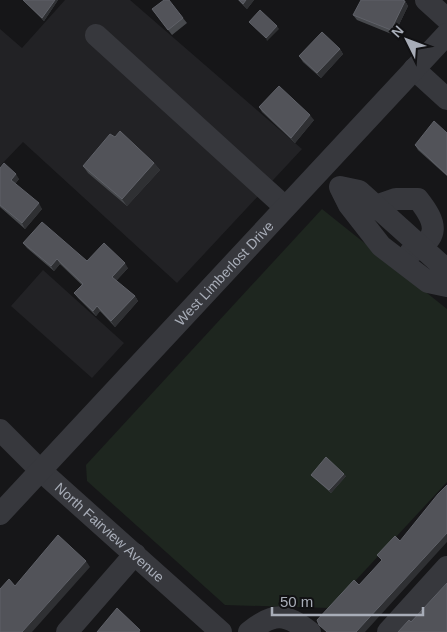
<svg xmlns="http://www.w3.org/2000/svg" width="447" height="632" font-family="Arial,sans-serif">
<rect width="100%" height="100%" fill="#161618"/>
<path fill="#222225" d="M65,0H130L302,149L177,283L23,142L0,166V29L22,48Z
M43,270L124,343L92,378L11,306Z"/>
<path fill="#1e261f" d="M322,209L447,309V482L330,608L225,605L87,481L86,465Z"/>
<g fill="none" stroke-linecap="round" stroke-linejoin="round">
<g stroke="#37383d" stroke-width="22">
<path d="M426,0L447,19"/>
<path d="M96,35L285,207"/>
<path d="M414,69L447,99"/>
<path d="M376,206L396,199H418C437,223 441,238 410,253"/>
<path d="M447,270L359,191L340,187L349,205L381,246L428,282L447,286"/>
<path id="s1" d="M0,430L40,470L221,632"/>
<path id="s2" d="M0,514L447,34"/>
<path d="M67,632L135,554"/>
<path d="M249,632C274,612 285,613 310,632"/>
<path d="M388,632L447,567"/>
</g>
</g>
<path fill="#47494d" d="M23,0H58L44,21Z
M238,0H254L247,9Z
M405,1L408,6L394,35L357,20L353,15Z
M152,9L183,18L187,23L172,35Z
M340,49L343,54L321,78L303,62L299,56Z
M259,107L314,120L295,143L262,112Z
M447,133V176L418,150L415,145Z
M154,163L160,170L127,206L88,173L83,166Z
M0,168L19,179L15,184L42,209L25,229L0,207Z
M23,243L87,261L128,268L116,281L135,296L138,301L115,327L100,311L96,316L78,298L74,293L82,285L60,264L54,271L27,248Z
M311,475L346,476L331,493L313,477Z"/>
<path fill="#2f3033" d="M55,0H58L44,21L42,18Z
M246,0H254L247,9L243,4Z
M405,1L408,6L394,35L391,30Z
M277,26L279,29L267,41L266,38Z
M340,49L343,54L321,78L317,73Z
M310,115L314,120L295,143L291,138Z
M154,163L160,170L127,206L122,199Z
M16,174L19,179L14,185L11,180Z
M39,203L42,209L25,229L22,223Z
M57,259L60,264L54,271L51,266Z
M125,263L128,268L115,282L112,277Z
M135,296L138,301L115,327L111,321Z
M97,306L100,311L96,316L93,311Z
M344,474L346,476L331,493L329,490Z
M447,533V542L365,632H356Z
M86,561L90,567L32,632H22Z"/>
<path fill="#525359" stroke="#5f6168" d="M23,0H55L42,18Z
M164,0H169L183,18L168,30L152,9Z
M239,0H246L243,4Z
M361,0H402L405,1L391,30L353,15Z
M260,10L277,26L266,38L249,22Z
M322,32L340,49L317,73L299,56Z
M279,86L310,115L291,138L259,107Z
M434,121L447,133V175L415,145Z
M120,131L154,163L122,199L83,166L110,134L115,137Z
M4,163L16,174L11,180L39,203L22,223L0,205V168Z
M42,222L87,261L104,243L125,263L112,277L135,296L111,321L97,306L93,311L74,293L83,284L57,259L51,266L23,243Z
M326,457L344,474L329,490L311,475Z
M447,485V533L356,632H327L319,625L317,620L354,580L359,585L382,560L377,555L395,536L400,541L438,494Z
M58,535L86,561L22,632H0V589L9,579L15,586Z
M447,583V632H398L409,620L411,622Z
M117,608L140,630L139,632H97Z"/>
<g text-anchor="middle" stroke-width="4" stroke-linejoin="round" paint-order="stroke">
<g font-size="14" fill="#a8adb8" stroke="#111113">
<text dy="5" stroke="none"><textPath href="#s2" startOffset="329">West Limberlost Drive</textPath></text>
<text dy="5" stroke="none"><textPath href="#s1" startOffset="150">North Fairview Avenue</textPath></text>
</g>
</g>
<g transform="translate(407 40) rotate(312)" stroke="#111113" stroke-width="4" paint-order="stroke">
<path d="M0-4L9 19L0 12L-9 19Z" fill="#a8adb8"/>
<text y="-8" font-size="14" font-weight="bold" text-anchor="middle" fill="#a8adb8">N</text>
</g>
<path d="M272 607v8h151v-8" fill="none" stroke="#a8adb8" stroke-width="2.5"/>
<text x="280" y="607" font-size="15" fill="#a8adb8" stroke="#111113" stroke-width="4" paint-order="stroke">50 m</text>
</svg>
